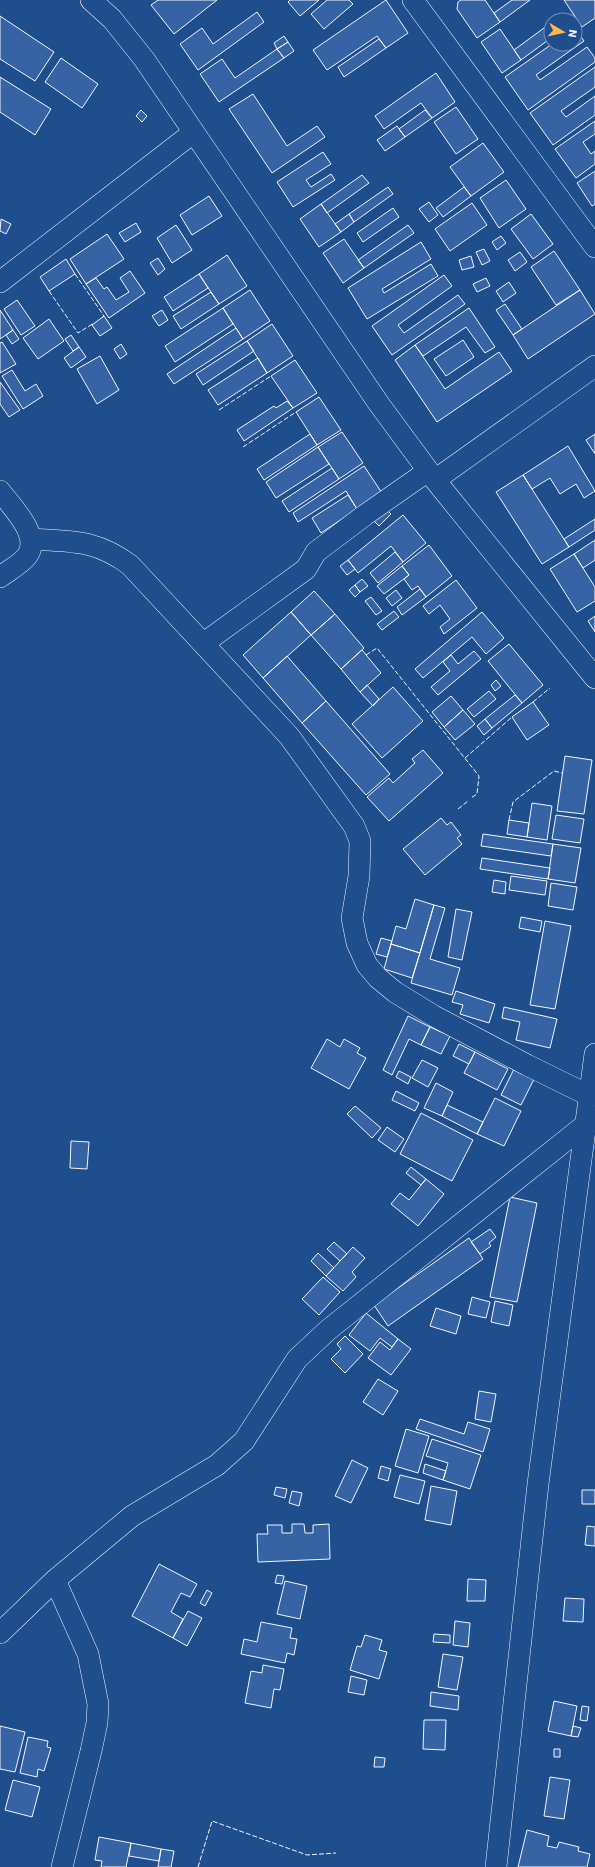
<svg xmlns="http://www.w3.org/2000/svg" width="595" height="1867" font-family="'IBM Plex Sans',sans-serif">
<rect width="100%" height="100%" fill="#1f4e8c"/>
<path fill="#3563a3" stroke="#f2f6ff" d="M158,0H217L174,34L151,5Z
M290,0H319L300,16L288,2Z
M327,0H349L353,4L324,29L311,14Z
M386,0L408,33L386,48L377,36L327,70L313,50Z
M461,0H485L500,22L477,38L457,9L458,2Z
M512,0H530L500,22L494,13Z
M564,0H595V18L582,27Z
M257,12L264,22L198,70L180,44L202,28L213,44Z
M0,16L54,52L35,81L0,59Z
M544,28L551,38L521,60L514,50Z
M575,28L584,41L536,75L540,80L587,47L595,58V62L528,110L505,77L552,44H575Z
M500,29L521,60L502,73L481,42Z
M284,36L288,42L277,49L274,43Z
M379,39L386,48L344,77L338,67Z
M288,42L294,51L284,58L277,49Z
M277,49L284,58L219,102L200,74L222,59L235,78Z
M61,58L98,84L82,108L45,82Z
M595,67V87L561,111L566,117L595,96V115L553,145L530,113Z
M436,73L455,102L432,118L421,103L384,129L375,116Z
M0,77L51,109L35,135L0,112Z
M253,94L287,146L317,126L325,137L272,173L229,109Z
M456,107L478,139L456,154L434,122Z
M141,110L147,116L142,122L136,116Z
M425,110L432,118L405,137L399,129Z
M595,121V134L583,142L591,154L595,151V164L576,178L555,149Z
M397,126L405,137L385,151L377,140Z
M483,143L504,172L471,196L450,167Z
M323,152L331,164L306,180L311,187L331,174L335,180L293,207L277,182Z
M595,171V204L592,206L577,183Z
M362,175L369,183L327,213L321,204Z
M506,180L526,209L499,228L480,198Z
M388,187L393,194L354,222L349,214Z
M464,187L471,196L443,217L436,208Z
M209,196L222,216L192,235L180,215Z
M429,202L438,215L429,222L419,209Z
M472,203L487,225L450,251L435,229Z
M321,204L341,232L319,247L300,219Z
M393,208L399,217L363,242L357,233Z
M349,214L354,222L341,232L335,224Z
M531,214L553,244L533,259L511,229Z
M1,219L11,224L6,234L0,231Z
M136,223L141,232L125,242L119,233Z
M176,225L192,250L172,263L157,238Z
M408,225L414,233L364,268L358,260Z
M107,234L124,259L86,284L70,259Z
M501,236L506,243L497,250L492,242Z
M344,239L364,268L343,283L323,253Z
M421,242L431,259L382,289L384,293L431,264L438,276L367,319L348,288Z
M484,249L490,261L482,265L476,252Z
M554,251L580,290L556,305L531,267Z
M520,252L527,262L515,271L508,260Z
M227,255L247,286L219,304L199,274Z
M471,256L474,267L462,270L459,260Z
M158,258L165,269L158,275L150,263Z
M66,259L75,274L49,291L40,277Z
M130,271L145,293L109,318L86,284L96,278L104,289L107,287L116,300L129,292L120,278Z
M199,274L208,288L173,311L164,297Z
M444,275L452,286L398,325L404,333L458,295L465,304L392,355L372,326Z
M486,278L490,286L477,292L473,284Z
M509,282L516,293L503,302L496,291Z
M250,290L270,321L243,339L223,308Z
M580,290L595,314L528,359L513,335Z
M211,292L219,304L181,329L173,316Z
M17,300L35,326L21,335L4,309Z
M505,304L522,329L513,335L496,310Z
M223,308L233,324L175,362L165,346Z
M469,308L495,347L485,353L466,327L423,356L415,345Z
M0,310L13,330L0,339Z
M162,310L168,320L159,326L152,316Z
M104,316L112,328L100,336L92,325Z
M49,319L64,341L38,359L23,338Z
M272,324L293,356L267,373L247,341Z
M236,328L243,339L174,384L167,374Z
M13,330L19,339L12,344L6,335Z
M71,335L79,347L73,351L65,339Z
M463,340L474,357L446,376L434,359Z
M247,341L254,351L203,385L196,374Z
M2,342L16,364L0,373V343Z
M121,344L127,354L120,359L114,349Z
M415,345L445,389L499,352L512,371L437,422L395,360Z
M79,347L86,357L71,368L64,358Z
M100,356L119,390L97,404L77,369Z
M258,358L267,373L218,405L208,390Z
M295,360L317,393L293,408L271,376Z
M12,370L25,391L36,384L43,396L23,409L2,376Z
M0,382L20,410L9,417L0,404Z
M319,397L341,430L317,445L296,412Z
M287,401L293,408L244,441L237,430L274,406L276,408Z
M342,432L363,463L339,479L318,447Z
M310,434L317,445L264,480L257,469Z
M595,434V454L586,440Z
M568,446L595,491L584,498L576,484L560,494L550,478L532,489L523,475Z
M318,447L329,464L276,498L266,482Z
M364,466L382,493L357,509L346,491L298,522L293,513Z
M332,468L339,479L289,512L282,501Z
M523,475L569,547L542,564L496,492Z
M348,495L357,509L321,533L312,518Z
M385,508L391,514L379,526L373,520Z
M403,515L426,543L403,562L391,546L358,573L348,560Z
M595,519V530L569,547L564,539Z
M595,540V560L583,568L574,554Z
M429,545L452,576L426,597L418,586L412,590L404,579L409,575L402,566Z
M395,552L403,562L378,583L370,573Z
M574,554L595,587V601L577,612L550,569Z
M348,560L355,569L347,575L340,566Z
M402,566L409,575L384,594L377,586Z
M362,579L368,586L360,592L355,585Z
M456,580L477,608L444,634L440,627L450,619L440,605L429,614L423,606Z
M355,585L360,592L355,597L349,590Z
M420,589L426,597L402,615L397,607Z
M396,590L402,598L392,606L386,598Z
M314,591L335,614L311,635L291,612Z
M371,597L382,611L376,615L365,601Z
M394,611L399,617L382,630L377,624Z
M291,612L311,635L263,678L243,655Z
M482,612L504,638L486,654L472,637L423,678L415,669Z
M335,614L364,648L341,669L311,635Z
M595,616V632L588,621Z
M509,644L543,685L522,703L488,661Z
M362,650L381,673L360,692L341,669Z
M474,651L481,659L438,695L431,687L450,671L443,662L451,655L458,664Z
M287,656L326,701L302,723L263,678Z
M496,680L501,686L495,691L491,685Z
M367,685L379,699L373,706L360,692Z
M393,687L423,721L382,758L352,724Z
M489,691L496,699L474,717L467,709Z
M515,695L522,703L492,728L485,719Z
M451,696L463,710L444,727L432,712Z
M326,701L390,774L366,795L302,723Z
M533,702L549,725L527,740L512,717Z
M463,710L475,724L455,740L444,727Z
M485,719L492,728L484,735L477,726Z
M423,750L443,773L389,821L367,797L389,778L393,783L415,763L412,759Z
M565,756L592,760L584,814L557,811Z
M532,803L552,806L547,840L527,837Z
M556,815L584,819L580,843L552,839Z
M441,818L447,825L451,822L461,835L457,838L462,844L425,875L403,849Z
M509,820L529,823L527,837L507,834Z
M483,834L553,844L551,856L481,846Z
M553,844L581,848L575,883L548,879Z
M482,858L550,868L548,879L480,869Z
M511,876L547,881L545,895L509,890Z
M494,880L506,882L505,894L492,892Z
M551,883L577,887L573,910L548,906Z
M415,899L434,905L420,953L391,944L396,926L406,929Z
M434,905L445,908L430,959L460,968L452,995L411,983Z
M456,909L472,912L462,960L448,957Z
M521,917L542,921L540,932L519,928Z
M545,921L571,926L555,1009L530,1005Z
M381,938L392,941L387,957L376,954Z
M391,944L420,953L412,978L384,969Z
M456,991L495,1004L489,1023L460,1014L463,1005L452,1002Z
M504,1007L557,1019L550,1048L516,1040L520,1022L502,1018Z
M408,1016L430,1027L421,1045L409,1039L392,1075L383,1070Z
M430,1027L450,1036L441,1054L421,1045Z
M327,1039L340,1047L344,1039L360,1048L357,1053L366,1058L349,1089L311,1068Z
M459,1044L475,1052L469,1064L453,1056Z
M475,1052L508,1069L497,1090L464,1073Z
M422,1060L438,1068L428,1087L412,1078Z
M514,1069L534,1079L521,1105L501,1095Z
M399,1071L411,1077L408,1084L396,1077Z
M436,1083L453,1092L442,1116L424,1108Z
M396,1091L419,1103L415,1111L392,1100Z
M495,1098L521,1111L504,1146L477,1134Z
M447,1105L483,1122L477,1134L442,1116Z
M355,1106L381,1128L372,1138L347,1114Z
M421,1113L473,1140L452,1181L400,1154Z
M387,1127L404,1139L395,1152L378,1140Z
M71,1141L89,1142L87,1169L70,1168Z
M411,1167L426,1179L421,1185L406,1173Z
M426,1179L444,1194L418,1226L391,1204L400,1193L409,1200Z
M510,1197L537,1203L517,1302L490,1297Z
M490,1229L496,1237L489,1243L491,1246L480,1254L471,1242Z
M469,1238L483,1259L388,1326L374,1305Z
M334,1242L347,1254L340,1261L327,1249Z
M353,1247L365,1258L352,1272L356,1277L343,1291L326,1276Z
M318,1253L334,1268L326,1276L311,1261Z
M323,1277L340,1292L319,1315L302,1299Z
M472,1297L490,1302L486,1318L468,1314Z
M495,1301L513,1305L509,1326L491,1322Z
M436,1308L461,1316L456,1334L430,1326Z
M366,1313L398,1339L392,1347L380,1338L370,1351L349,1335Z
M345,1336L363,1354L345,1373L331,1359L341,1349L337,1344Z
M398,1339L411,1349L391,1375L368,1358L380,1342L390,1350Z
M378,1379L398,1391L383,1415L363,1402Z
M479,1391L496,1394L491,1422L475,1419Z
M420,1419L464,1434L468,1422L490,1429L483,1452L416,1429Z
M406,1429L429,1436L418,1473L395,1466Z
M432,1439L481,1455L470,1489L443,1480L448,1463L426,1456Z
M352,1460L368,1468L351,1503L335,1496Z
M425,1464L446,1471L443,1480L423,1473Z
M381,1466L391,1469L388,1481L378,1478Z
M400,1475L425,1481L419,1504L394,1497Z
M431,1486L457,1491L451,1525L425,1520Z
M276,1487L287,1489L285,1498L274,1495Z
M582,1490H595V1504H582Z
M292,1491L302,1493L299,1506L289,1503Z
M292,1524H304L305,1533H313V1525L329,1524L330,1559L258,1562L257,1534H268L267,1525H282V1533H292Z
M587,1526L595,1527V1546L585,1545Z
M159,1564L197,1584L190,1597L181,1593L171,1612L183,1619L173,1638L132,1616Z
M277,1575L284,1576L282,1584L275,1583Z
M468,1579L486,1580L485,1601H467Z
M285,1581L307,1586L300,1619L277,1614Z
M207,1590L212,1593L205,1606L200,1603Z
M565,1598L584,1599L583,1622L563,1621Z
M188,1611L202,1618L187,1646L173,1638Z
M455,1621L470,1623L468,1647L453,1645Z
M261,1622L292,1628L290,1638L297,1639L294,1655L287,1653L285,1663L241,1654L244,1639L257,1642Z
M434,1634L450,1635V1643L433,1642Z
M365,1635L382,1640L379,1650L387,1652L379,1679L350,1670L357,1646L361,1647Z
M443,1654L463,1657L457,1690L438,1687Z
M263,1665L284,1669L280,1690L274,1689L271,1708L245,1703L251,1671L262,1673Z
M351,1676L367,1680L364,1695L348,1692Z
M431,1692L459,1696L458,1710L430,1706Z
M554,1701L577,1706L571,1736L548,1731Z
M582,1706L589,1707L587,1721L580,1720Z
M424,1720H446L445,1750L423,1749Z
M0,1726L25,1732L15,1772L0,1769Z
M573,1726L581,1728L578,1737L571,1736Z
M28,1737L48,1741L47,1747L51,1748L44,1771L38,1769L37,1777L20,1773Z
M554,1749H560V1757H554Z
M375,1757L385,1758L384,1767H374Z
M550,1777L570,1780L564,1819L544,1816Z
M13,1780L40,1787L32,1817L5,1810Z
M527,1830L549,1836L547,1846L557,1848L559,1842L579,1847L578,1851L590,1854L587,1867H518Z
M99,1837L131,1843L126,1867H101L102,1861L95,1860Z
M131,1843L161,1849L159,1861L129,1856Z
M161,1849L174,1851L171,1867H158Z"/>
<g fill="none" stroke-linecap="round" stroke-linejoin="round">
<g stroke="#f2f6ff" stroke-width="22">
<path id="minor" d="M91,0L112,19L144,59L379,404L435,480L595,678
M413,0L595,247
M0,282L194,132
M435,480L595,366
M0,491C11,506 42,536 27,556C21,564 8,571 0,577
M31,539C72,542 95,539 130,565L289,736L354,826L360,841L359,876L352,918L357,943L367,965L378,978L395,992L434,1016L527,1065L590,1096
M204,643L306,569L316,552L365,515L428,471
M55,1580L88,1654L98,1704L97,1723L91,1751L62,1867
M0,1633L55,1580L132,1516L217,1465L244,1441L297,1359L328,1330L585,1125
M496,1867L538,1484L595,1054"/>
</g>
<use href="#minor" stroke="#1f4e8c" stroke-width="21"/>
<path stroke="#f2f6ff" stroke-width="1" stroke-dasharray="5 2" stroke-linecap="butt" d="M75,274L104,316L102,318
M49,291L78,333L94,323
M219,410L271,376
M243,447L296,412
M366,655L377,648L479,776L477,794L471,798
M533,702L550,688
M465,758L512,717
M458,809L468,801
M509,820L513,802L554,771L562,773
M198,1867L212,1821L307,1855L336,1853"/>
</g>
<g transform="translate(563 32) rotate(99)"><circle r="19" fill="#1f4e8c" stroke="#7391ba"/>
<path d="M0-3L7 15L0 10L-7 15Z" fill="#ffb74d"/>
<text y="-6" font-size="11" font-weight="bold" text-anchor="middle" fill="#f2f6ff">N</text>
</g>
</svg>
